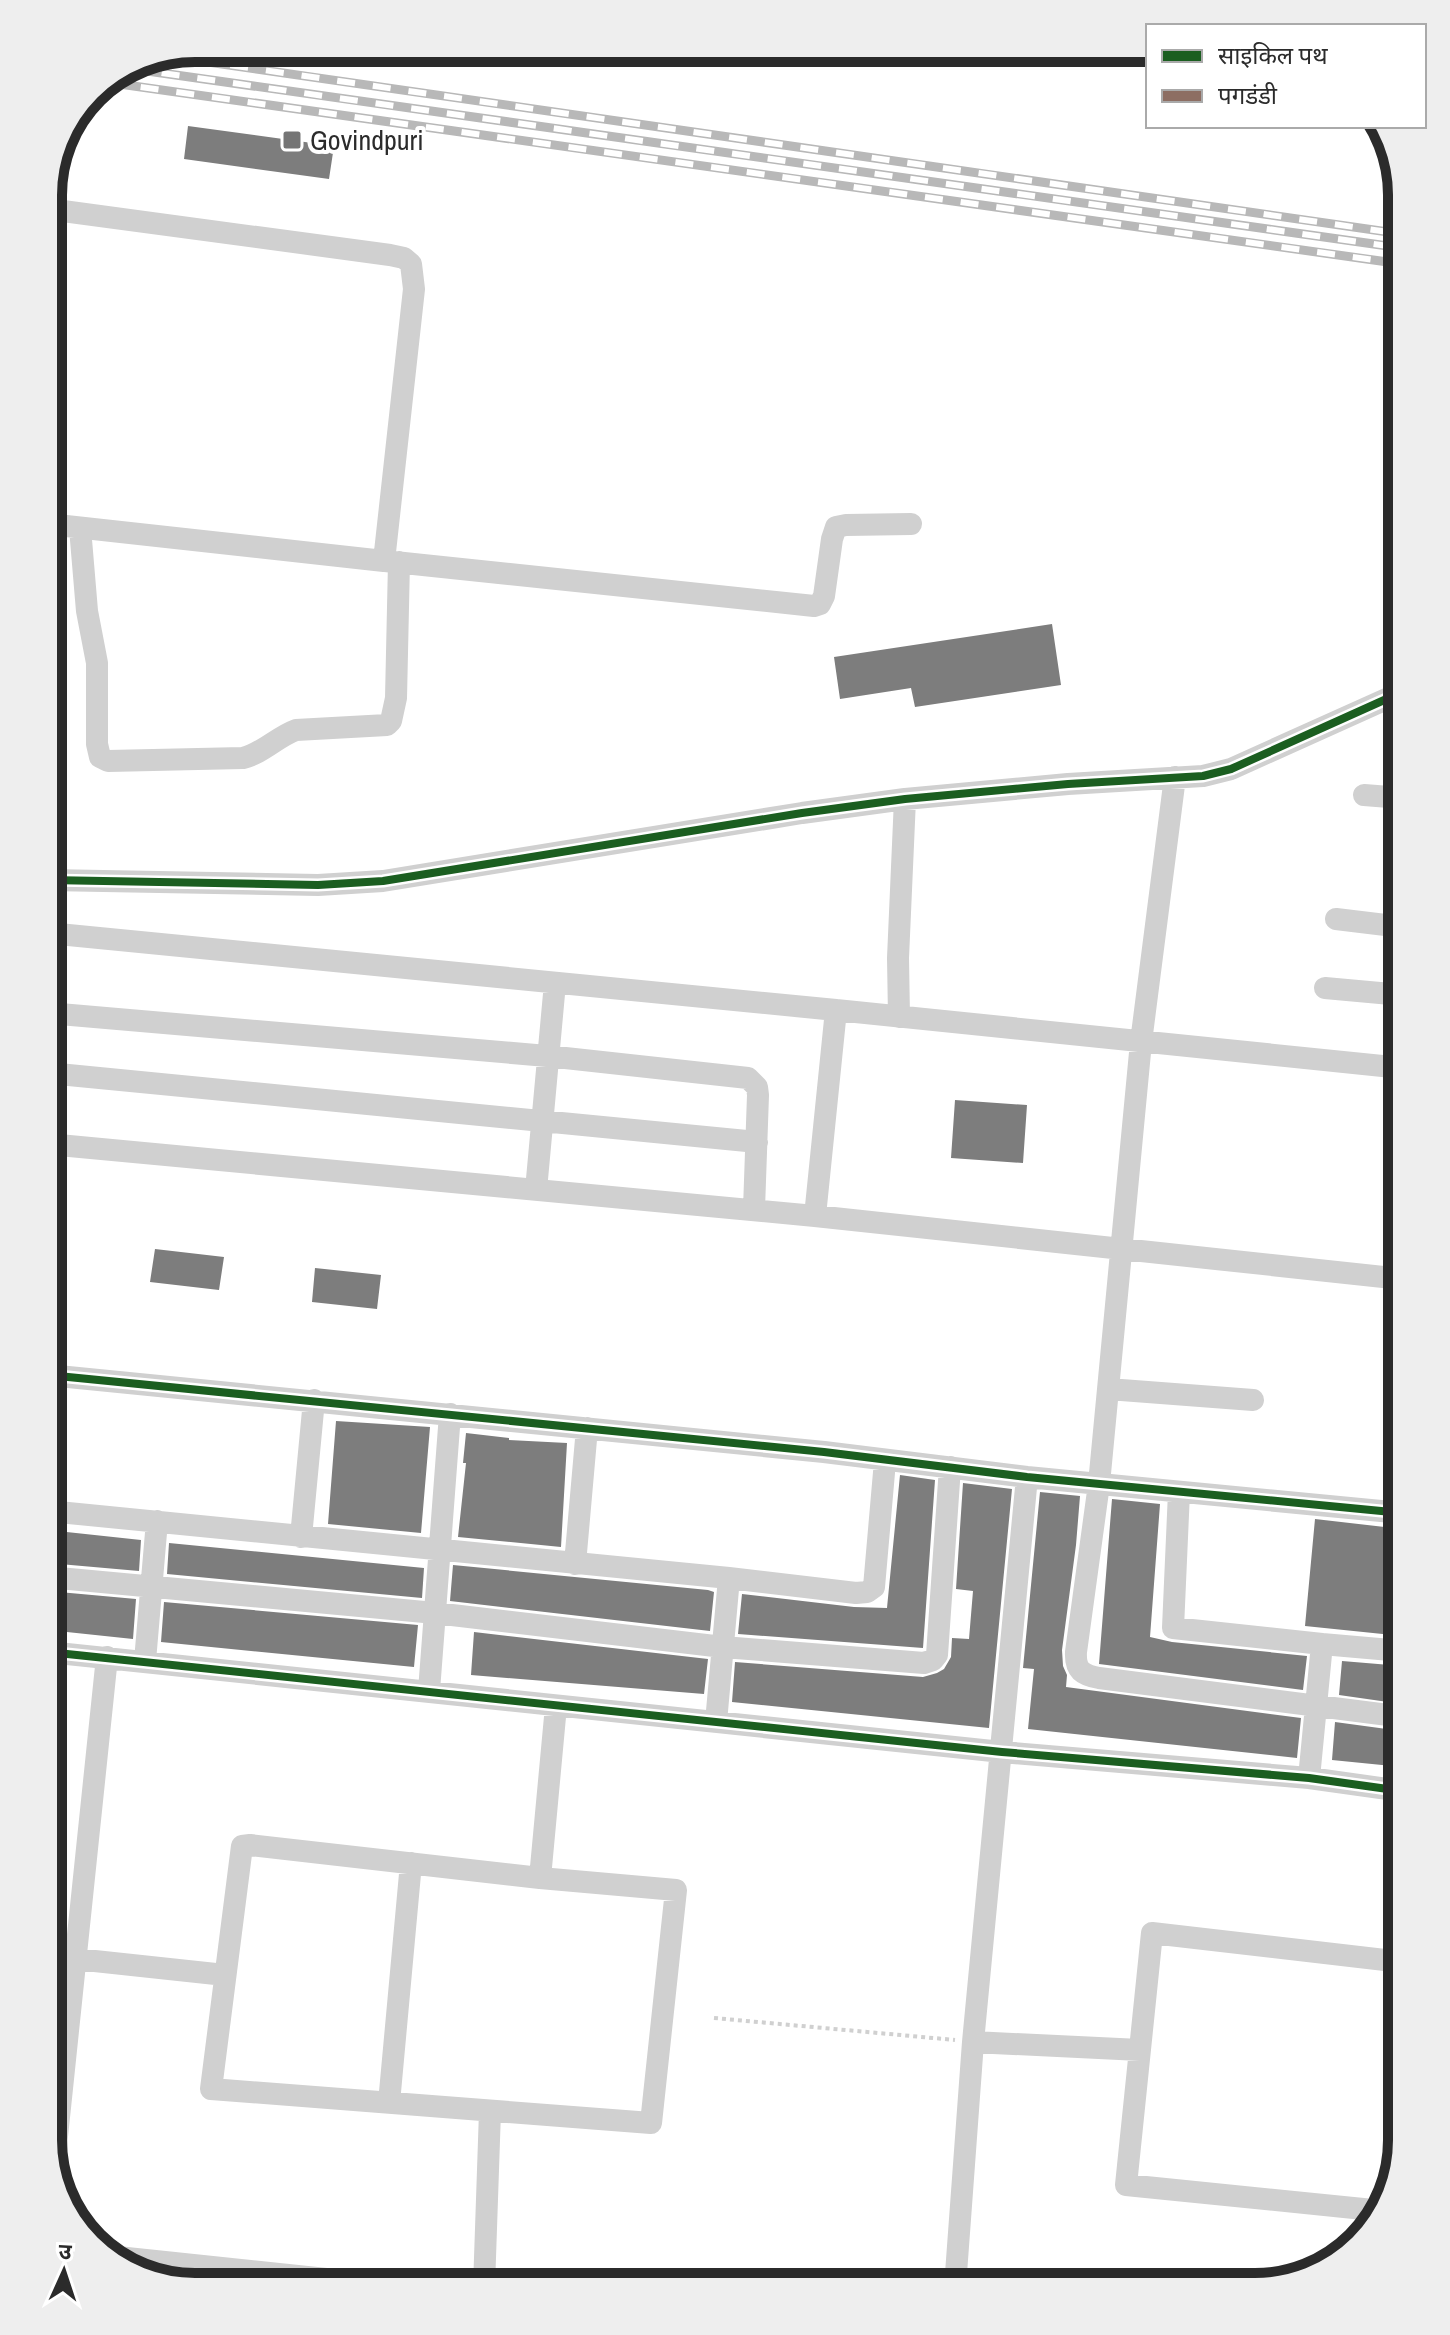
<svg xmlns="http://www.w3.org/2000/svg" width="1450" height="2335" font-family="'Archivo Narrow','Noto Sans Devanagari',sans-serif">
<rect width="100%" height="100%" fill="#fff"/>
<path fill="#7d7d7d" d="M188,126L334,146L329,179L184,159Z
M1052,624L1061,685L915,707L911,688L840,699L834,657Z
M955,1100L1027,1105L1023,1163L951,1158Z
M155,1249L224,1257L219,1290L150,1282Z
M315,1268L381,1275L377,1309L312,1302Z
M336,1421L430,1427L421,1533L328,1524Z
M466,1433L509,1438V1440L567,1443L561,1547L458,1537L466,1463H463Z
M900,1475L935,1480L923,1648L738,1634L742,1594L854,1607L887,1608Z
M963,1483L1012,1489L989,1728L732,1702L735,1662L923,1677L937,1673L944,1669L951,1657L952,1638L969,1639L973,1591L956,1589Z
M1040,1492L1080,1496L1076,1545L1062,1650L1063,1666L1067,1675L1066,1687L1301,1718L1297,1758L1028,1729L1034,1669L1023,1668Z
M1112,1499L1160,1504L1150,1637L1172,1642L1307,1656L1303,1690L1099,1664Z
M1315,1519L1402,1529V1636L1305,1626Z
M48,1530L141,1540L139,1571L48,1563Z
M169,1543L424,1568L422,1598L167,1574Z
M453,1565L708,1590L714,1592L710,1631L450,1601Z
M48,1591L136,1599L133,1639L48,1630Z
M164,1602L418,1625L414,1667L161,1642Z
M474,1632L708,1659L704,1694L471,1675Z
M1342,1661L1402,1666V1704L1339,1695Z
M1335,1722L1394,1730L1402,1729V1767L1332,1760Z"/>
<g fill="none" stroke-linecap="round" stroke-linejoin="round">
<path stroke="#d0d0d0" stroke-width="4" stroke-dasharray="4 4" stroke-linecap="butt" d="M714,2018L955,2040"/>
<path stroke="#d0d0d0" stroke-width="22" d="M48,524L384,561L414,289L411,264L404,258L390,255L48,209
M80,528L87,611L97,663V744L100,757L108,761L243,758C263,753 277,737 296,730L387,725L391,721L396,698L399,562
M385,561L814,606L820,604L824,596L832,539L836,527L846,525L911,524
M1175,777L1141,1042L1099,1484L1076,1652C1075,1671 1083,1675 1099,1678L1396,1716
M1364,795L1402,798
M48,880L318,885L383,881L802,813L905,799L1068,784L1203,776L1231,769L1402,692
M1336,919L1402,927
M48,933L836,1010L1402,1068
M1325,988L1402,995
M48,1013L547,1056L748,1078L757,1087L758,1095L754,1209
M899,1017L898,958L905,799
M48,1073L757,1142
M48,1144L815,1216L836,1010
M536,1190L555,983
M815,1216L1402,1279
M48,1375L824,1452L1027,1477L1402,1513
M1108,1389L1253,1400
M1179,1492L1173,1628L1322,1644L1309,1778
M48,1511L729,1578L856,1593L867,1592L874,1587L885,1461
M301,1537L314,1400
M575,1564L587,1428
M48,1577L435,1613L723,1647L924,1663L933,1660L937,1655L950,1467
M1322,1644L1402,1651
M48,1652L1002,1752L1309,1778L1402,1791
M145,1661L157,1521
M429,1691L450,1414
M716,1722L729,1578
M250,1845L540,1878L676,1890L651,2123L211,2089L242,1846Z
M540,1878L556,1706
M76,1959L225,1975
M973,2042L1140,2050
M389,2103L411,1863
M54,2165L107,1657
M1383,2211L1126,2185L1152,1933L1402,1962
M108,2256L402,2287
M484,2287L490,2111
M955,2287L973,2042L1027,1477"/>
<g stroke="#b8b8b8" stroke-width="9">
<path id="rail" d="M159,55L1402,234
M126,68L1402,248
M105,82L1402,264"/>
</g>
<use href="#rail" stroke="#fff" stroke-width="6" stroke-dasharray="18" stroke-linecap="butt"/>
<path stroke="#8d6e63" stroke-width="6" stroke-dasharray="12 6" stroke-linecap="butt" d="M53,2162H54"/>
<g stroke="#fff" stroke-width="13">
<path id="cycleway" d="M48,880L318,885L383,881L802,813L905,799L1068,784L1203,776L1231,769L1402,692
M48,1375L824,1452L1027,1477L1402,1513
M48,1652L1002,1752L1309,1778L1402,1791"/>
</g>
<use href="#cycleway" stroke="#1b5e20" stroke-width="8"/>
</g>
<rect fill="#757575" stroke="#fff" stroke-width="3" x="282" y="130" width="20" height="20" rx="4"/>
<g text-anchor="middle" stroke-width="8" stroke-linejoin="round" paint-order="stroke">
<g font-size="28" fill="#2b2b2b" stroke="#fff" text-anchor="start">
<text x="310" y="150">Govindpuri</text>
</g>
</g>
<path d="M0 0H1450V2335H0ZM195 62H1255A133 133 0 0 1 1388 195V2140A133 133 0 0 1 1255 2273H195A133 133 0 0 1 62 2140V195A133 133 0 0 1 195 62Z" fill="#eee" fill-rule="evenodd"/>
<path fill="none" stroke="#2b2b2b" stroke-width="10" d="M195 62H1255A133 133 0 0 1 1388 195V2140A133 133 0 0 1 1255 2273H195A133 133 0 0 1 62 2140V195A133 133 0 0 1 195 62Z"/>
<rect x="1146" y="24" width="280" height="104" fill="#ffffff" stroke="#aaaaaa" stroke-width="2"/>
<rect x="1162" y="50" width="40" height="12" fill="#1b5e20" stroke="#aaaaaa" stroke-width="2"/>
<text x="1218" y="64" font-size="24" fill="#2b2b2b">साइकिल पथ</text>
<rect x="1162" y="90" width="40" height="12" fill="#8d6e63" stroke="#aaaaaa" stroke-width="2"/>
<text x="1218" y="104" font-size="24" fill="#2b2b2b">पगडंडी</text>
<g transform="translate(64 2271) rotate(3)" stroke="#ffffff" stroke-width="6" paint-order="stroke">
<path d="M0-6L14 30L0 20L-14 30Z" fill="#2b2b2b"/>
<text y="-12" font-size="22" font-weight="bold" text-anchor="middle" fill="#2b2b2b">उ</text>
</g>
</svg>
